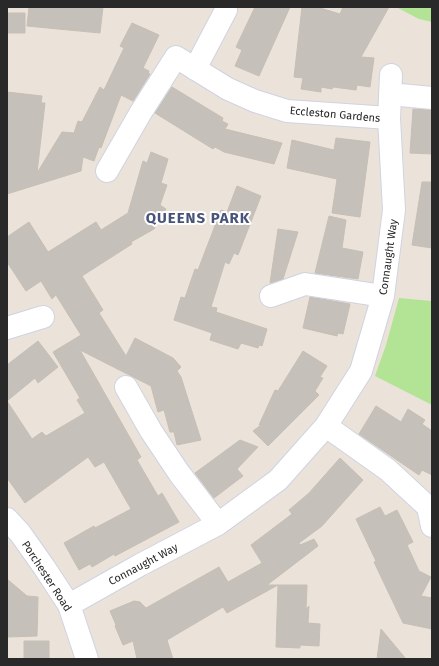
<svg xmlns="http://www.w3.org/2000/svg" width="439" height="666" font-family="'Fira Sans',sans-serif">
<rect width="100%" height="100%" fill="#ebe3da"/>
<path fill="#b3e395" d="M396,7H432V22L419,19Z
M399,298L432,301V405L375,376L386,345Z"/>
<path fill="#c6c0ba" stroke="#c6bfb4" d="M29,7H103L100,33L27,26Z
M255,7H290L259,76L235,66L242,50L236,47Z
M302,7H317L340,14L343,7H389L361,57L374,58L370,87L357,85L356,90L333,87L332,89L321,87V92L301,89L303,78L294,77Z
M7,13H25V33H7Z
M132,23L159,35L143,68L149,71L148,73L150,74L133,101L121,95L101,148L99,147L94,161L83,157L81,171L7,194V92L42,96L41,103H45L37,173L62,132L74,133L78,121L82,122L100,87L104,90L124,48L120,46Z
M172,87L223,118L222,121L228,124L225,129L282,143L274,164L224,152L215,147L213,149L155,113Z
M413,109L432,110V154L410,153Z
M336,138L370,142L360,217L332,213L337,179L287,168L292,140L334,150Z
M151,152L168,159L161,183L167,185L160,205L166,209L154,229L131,242L132,244L82,276L103,310L99,313L126,356L135,338L173,358L181,367L177,371L181,377L201,440L177,445L174,432H170L164,410L158,412L151,386L80,350L141,457L137,460L158,496L162,493L179,522L115,556L114,554L92,567L90,564L79,570L64,543L94,526L95,528L131,509L104,462L95,467L88,457L25,503L7,478V365L38,341L58,367L38,383L35,378L7,401L32,439L42,432L46,436L85,413L77,400L80,398L53,352L81,335L56,295L52,299L41,281L26,291L7,262V237L29,222L48,252L96,222L101,230L128,213L143,161L147,163Z
M422,182H432V248L412,245Z
M237,186L261,196L238,255L234,253L229,264L225,262L211,307L217,308L216,312L267,329L262,346L259,345L258,348L241,343L238,349L210,340L212,333L174,320L181,297L185,298L195,269L198,270L221,210L227,212Z
M329,216L346,220L342,248L363,252L358,279L315,273Z
M278,229L298,232L283,279L270,283Z
M310,297L350,304L343,334L338,333L337,336L303,328Z
M303,351L327,366L320,377L323,378L315,391L319,395L268,446L253,431L261,425H259L275,390L278,391Z
M376,406L401,422L408,409L425,420L422,424L432,431V475L422,470L419,475L359,434Z
M240,440L258,447L237,469L243,476L214,498L195,473Z
M340,458L363,480L322,526L299,543L300,545L314,539L318,546L267,585H307L306,609L309,606L308,623L320,624L319,646L300,645V648L276,647L278,585L227,613L223,607L167,640L173,659H137L133,641L123,645L115,626L116,625L110,611L134,601L140,602L146,608L219,567L228,582L262,563L251,545L292,514L289,510L309,493Z
M380,507L385,516L397,510L413,542L407,545L419,571L431,577L421,596L432,598V629L403,623L374,562L376,561L356,519Z
M7,579L27,596L38,597L37,636L7,637Z
M381,629L406,659H377Z
M24,641H49V659H24Z"/>
<g fill="none" stroke-linecap="round" stroke-linejoin="round">
<g stroke="#cfd3e2" stroke-width="24">
<path id="minor" d="M195,69L226,10
M390,94L432,98
M107,171L141,112L176,57L228,89L255,101L287,111L389,118
M271,296L305,284L383,296
M7,328L43,317
M126,387L151,431L179,473L218,524
M326,426L388,470L428,507L432,526
M7,519L20,533L44,567L69,605L87,659
M69,605L140,565L218,524L278,480L326,426L361,371L383,296L394,210L389,118L391,75"/>
</g>
<use href="#minor" stroke="#fff" stroke-width="22"/>
</g>
<g text-anchor="middle" stroke-width="4" stroke-linejoin="round" paint-order="stroke">
<g font-size="11" fill="#292929" stroke="#fff">
<text transform="translate(335 114) rotate(5)" y="4">Eccleston Gardens</text>
<text transform="translate(388 257) rotate(-82)" y="4">Connaught Way</text>
<text transform="translate(143 564) rotate(-28)" y="4">Connaught Way</text>
<text transform="translate(47 576) rotate(57)" y="4">Porchester Road</text>
</g>
<g font-size="15" font-weight="bold" letter-spacing="1" fill="#48537a" stroke="#fff">
<text x="198" y="223">QUEENS PARK</text>
</g>
</g>
<rect width="439" height="666" fill="none" stroke="#292929" stroke-width="16"/>
</svg>
